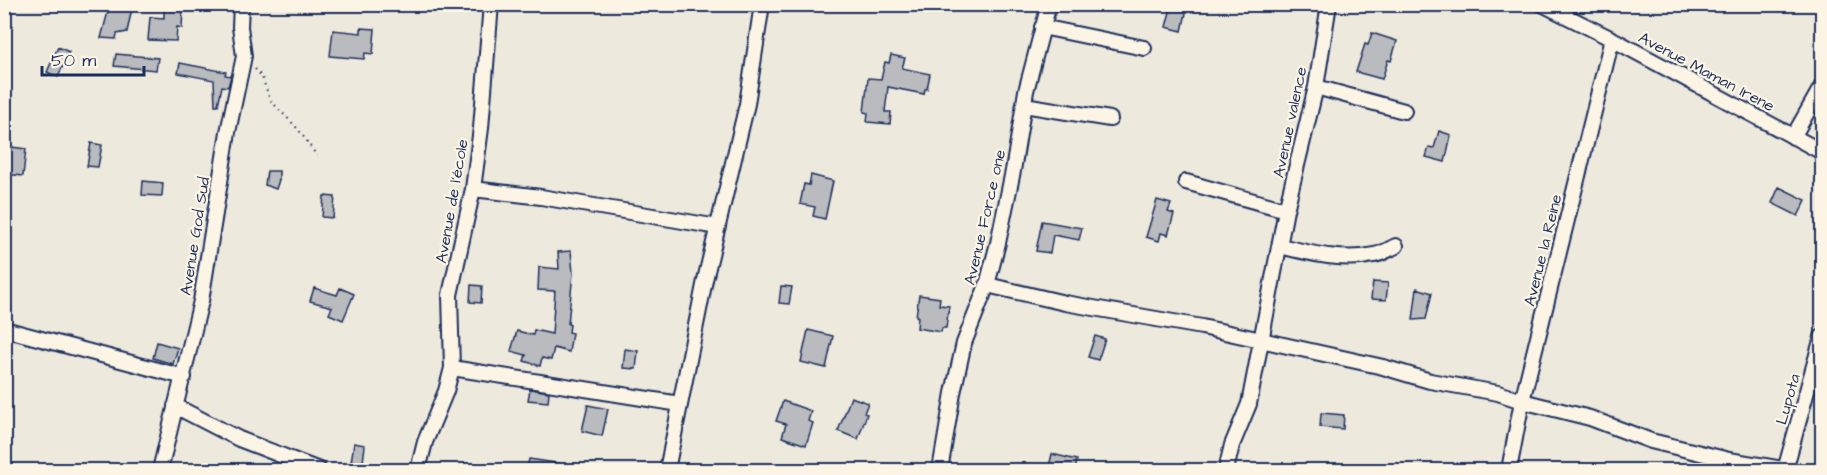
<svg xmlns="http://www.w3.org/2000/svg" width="1827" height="475" font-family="'Architects Daughter',sans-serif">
<rect width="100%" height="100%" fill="#eee9dd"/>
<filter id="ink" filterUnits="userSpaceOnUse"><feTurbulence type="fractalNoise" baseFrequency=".0167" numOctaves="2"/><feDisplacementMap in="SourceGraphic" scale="12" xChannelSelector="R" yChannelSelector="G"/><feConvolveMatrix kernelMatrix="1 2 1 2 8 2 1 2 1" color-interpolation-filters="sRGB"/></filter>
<g filter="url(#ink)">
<path fill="#babbbe" stroke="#1b2f5e" stroke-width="1.5" d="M110,4L132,8L127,32L117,34L116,39L101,38Z
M1172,4H1188L1182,31L1166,27Z
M164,8H183L182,28L177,27L176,41L148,40L150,17L164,18Z
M361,28L375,29L373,54L365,53L364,59L330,56L333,30L361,33Z
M1372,33L1397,41L1391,61L1388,60L1382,79L1356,72L1365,44L1368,45Z
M58,47L69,52L58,77L47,72Z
M116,54L158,58L156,70L114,66Z
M891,55L905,58L902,68L930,74L927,89H925L924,94L888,87L885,112H891L890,124L867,122L868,113L864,112L868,78L881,79L885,62L889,63Z
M180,63L226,72L225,75L231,76L228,87L222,86L218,105H215L214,80L178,73Z
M1439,131L1451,135L1445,162L1426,157L1429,147L1434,148Z
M91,143L102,145L98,167L87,166Z
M4,146L26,149L23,176L4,174Z
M267,171H279V180L276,189L265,185Z
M811,175L833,181L825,219L813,216L815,207L800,204L804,184L809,185Z
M143,181L163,183L162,196L142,195Z
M1779,187L1806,200L1798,216L1772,203Z
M324,196L335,197L333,218L322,217Z
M1157,200L1171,204L1168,212L1174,214L1168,235L1161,233L1159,241L1146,237Z
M1042,221L1082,228L1079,240L1053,235L1050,253L1036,251Z
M571,251L573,273L568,324L570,325L569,332L572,333L569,352L554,348L551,360L542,358L540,366L524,361L526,355L511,351L517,331L533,335L534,330L552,334L555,291L538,290L539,267L559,269L558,252Z
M1373,282L1388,283L1386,300L1371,299Z
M471,285L482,286L481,303L470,302Z
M781,286L792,287L789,304L779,303Z
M314,288L337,295L340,288L354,294L343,320L329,314L332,307L310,301Z
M1417,288L1432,293L1426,319L1413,320Z
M919,295L940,298L939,305L949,306L946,328H942L941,332L917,328L918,317L916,316Z
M808,330L833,336L826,368L801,362Z
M1095,336L1105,339L1098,360L1088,357Z
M157,342L178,348L173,364L153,358Z
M625,349L638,351L636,369L623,368Z
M530,389L549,392L548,402L528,400Z
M851,397L868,403L864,413L867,414L858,439L838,431Z
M783,401L811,411L808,421L813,423L806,445L782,437L786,424L776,421Z
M588,405L608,409L602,436L582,431Z
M1321,413L1344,415L1343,429L1320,427Z
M354,443L365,445L362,471L350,469Z
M1052,454L1077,460L1075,471H1048Z
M529,459L562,464L561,471L527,469Z"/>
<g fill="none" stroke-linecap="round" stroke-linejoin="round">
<g stroke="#1b2f5e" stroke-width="18">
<path id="minor" d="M1542,4L1612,39L1822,152
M1042,27L1144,48
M1316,87L1404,111
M1024,105L1110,119
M1793,137L1822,86
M1186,182L1286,210
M473,189L541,197L718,227
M1280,246C1310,253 1343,262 1374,255C1382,254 1389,249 1396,246
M987,285L1065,303L1202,327L1383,367L1430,381L1498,393L1522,401L1590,418L1651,441L1729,460L1790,470
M4,329L184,377
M452,368L680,404
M175,406L239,439L319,470
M160,470L201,301L228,132L244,56L240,27L241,4
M418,470L425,442L446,391L452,368L450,295L473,189L481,128L491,4
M667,470L705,280L747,104L762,4
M940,470L953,393L964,343L987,285L998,243L1013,171L1026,91L1049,4
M1226,470L1232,445L1249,404L1286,210L1316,87L1329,4
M1509,470L1522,401L1612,39
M1785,470L1822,337"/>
</g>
<path stroke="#1b2f5e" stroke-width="2" stroke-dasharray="1.5 4.5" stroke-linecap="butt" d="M255,69L262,77L270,100L298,129L317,156"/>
<use href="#minor" stroke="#fcf5e5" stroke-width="14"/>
</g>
</g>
<g text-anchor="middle" stroke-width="4.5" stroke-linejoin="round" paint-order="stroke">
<g font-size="16" fill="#1b2f5e" stroke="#fcf5e5">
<text transform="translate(1707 71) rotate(28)" y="6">Avenue Maman Irene</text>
<text transform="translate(1289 122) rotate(-78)" y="6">Avenue valence</text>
<text transform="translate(451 201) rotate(-80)" y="6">Avenue de l'école</text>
<text transform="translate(984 217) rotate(-77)" y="6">Avenue Force one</text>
<text transform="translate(194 236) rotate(-81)" y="6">Avenue God Sud</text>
<text transform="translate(1542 250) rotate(-76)" y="6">Avenue la Reine</text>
<text transform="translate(1787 399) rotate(-74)" y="6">Lupota</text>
</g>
</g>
<rect width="1827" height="475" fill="none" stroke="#fcf5e5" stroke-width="24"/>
<rect x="12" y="12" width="1803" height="451" fill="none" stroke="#1b2f5e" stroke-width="2" filter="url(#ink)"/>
<path d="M42 66v9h102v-9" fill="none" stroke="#1b2f5e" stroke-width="3"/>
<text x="51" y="66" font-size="18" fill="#1b2f5e" stroke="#fcf5e5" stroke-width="4.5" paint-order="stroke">50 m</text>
</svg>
